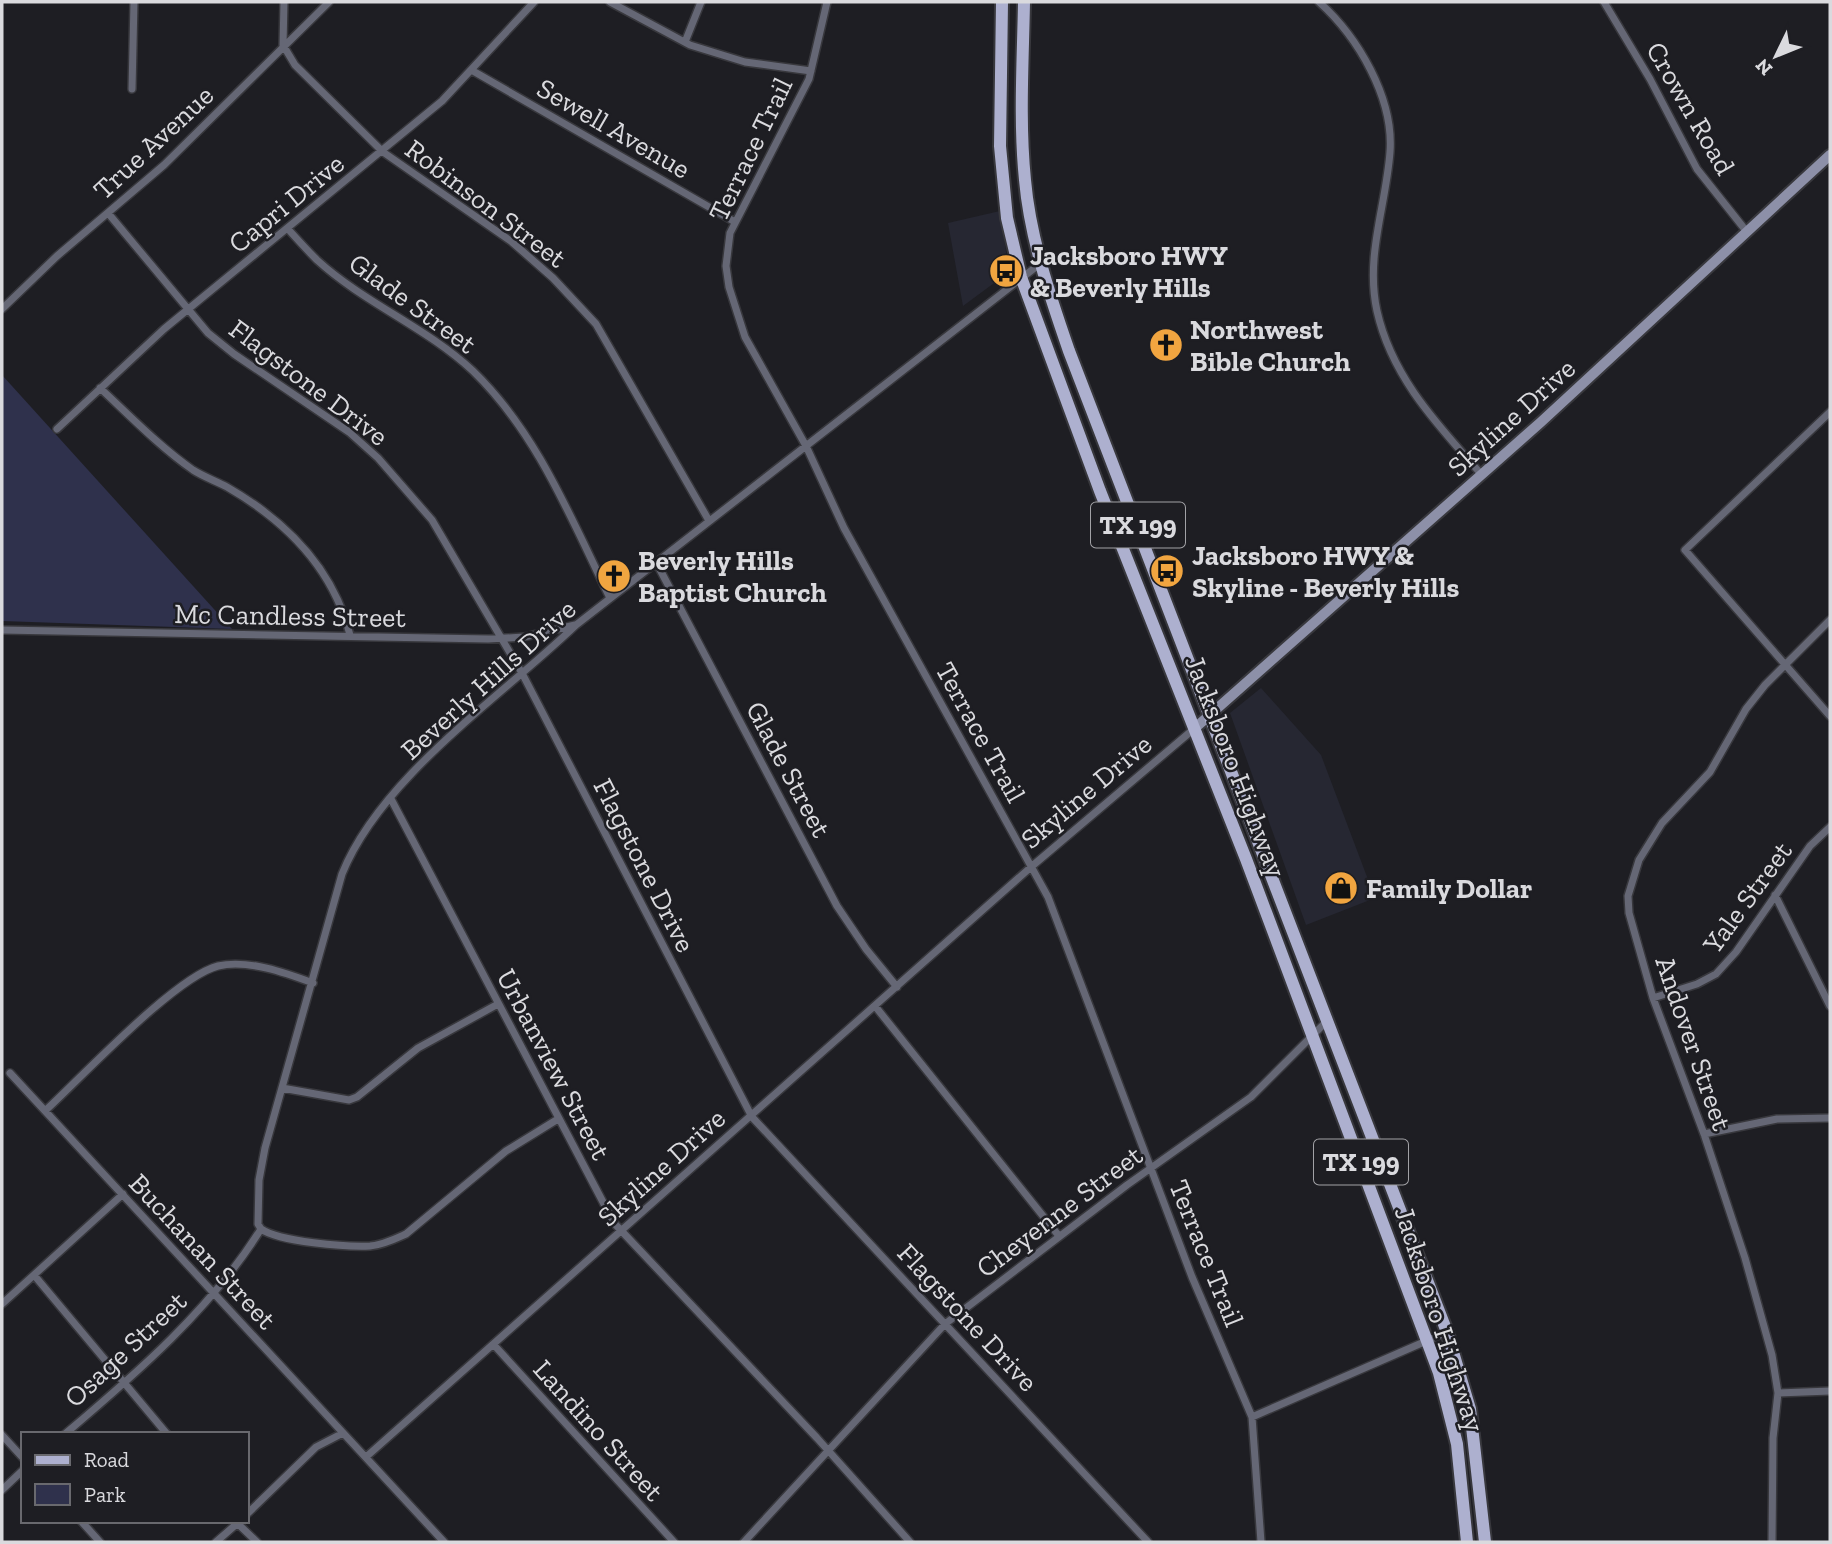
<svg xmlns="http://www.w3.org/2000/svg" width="1832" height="1544" font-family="'Zilla Slab',serif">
<rect width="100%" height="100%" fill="#1e1e23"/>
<path fill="#262732" d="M1000,211L1009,272L963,306L948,223Z
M1261,688L1321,755L1375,898L1306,925L1230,713Z"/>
<path fill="#2f314c" d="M2,375L232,629L2,621Z"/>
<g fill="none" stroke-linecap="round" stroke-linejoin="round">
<g stroke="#38383d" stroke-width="10">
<path id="street" d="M284,2L283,45L295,65L383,152L512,242L553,278L596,324L708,519
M610,2L690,45L745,62L811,71
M827,2L809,79L730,233L726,266L729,287L745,337L806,446L844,528L1048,897L1192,1277L1252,1417L1261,1542
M1319,2C1358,37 1394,98 1390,152C1386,206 1365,256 1377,311C1392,378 1438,425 1482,475
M1604,2L1650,79L1697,169L1747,232
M685,42L701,2
M473,71L735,222
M132,89L134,2
M108,213L208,333L234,354L349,432L378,458L432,520L523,675L752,1117L1148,1542
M288,229C297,239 307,250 317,260C364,303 426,327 473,371C538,434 571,519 610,598
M2,309L57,256L164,165L329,2
M100,388C130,416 160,447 193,470C204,477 216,481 227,487C286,521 333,568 350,635
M1830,412L1685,550L1830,716
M57,429L164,329L442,101L534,2
M656,562L837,906L866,949L897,987
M2,630L488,639L524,637L575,625
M391,799L614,1223L817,1438L910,1542
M1775,895L1830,1006
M1653,998L1697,984L1716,974L1736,952L1810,846L1830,827
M875,1006L1059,1236
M10,1073L444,1542
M282,1088L349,1100L357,1097L418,1048L498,1004
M45,1111C82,1077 175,977 218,966C248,959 286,973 313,983
M1704,1134L1777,1119L1830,1118
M261,1229C280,1242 346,1247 370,1246C383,1245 395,1239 406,1234L506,1151L558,1119
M34,1275L167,1434
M2,1304L123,1194
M494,1345L674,1542
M1778,1393L1830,1391
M1252,1417L1447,1332
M65,1434C137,1373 211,1309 261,1229L258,1224L259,1180L265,1148L342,874C381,777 501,697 576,625L1041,263
M2,1435L23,1458
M366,1457L1031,867L1195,728
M2,1490L23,1470
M247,1514L316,1447L343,1433
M81,1521L100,1542
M236,1522L257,1542
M216,1542L240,1521
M744,1542L945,1324L1127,1185L1251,1097L1327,1021
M1772,1542L1773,1438L1778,1393L1772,1355L1745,1258L1704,1134L1653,998L1629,913L1628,896L1639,860L1662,823L1710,772L1746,709L1765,685L1830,620"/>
</g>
<g stroke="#38383d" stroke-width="14">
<path id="secondary" d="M1195,728L1541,422L1830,155"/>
</g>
<g stroke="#38383d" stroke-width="16">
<path id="primary" d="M1002,2L1000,146L1007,218L1021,277L1100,491L1246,859L1439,1373L1457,1444L1467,1542
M1024,2C1023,61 1019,121 1025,180C1030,238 1050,296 1069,351L1447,1332L1470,1409L1485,1542"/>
</g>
<use href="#street" stroke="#656775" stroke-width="7"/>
<use href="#secondary" stroke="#8d90a8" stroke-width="10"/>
<use href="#primary" stroke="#adb0cf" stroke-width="12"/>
</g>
<defs>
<g id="bus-disc" transform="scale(1.75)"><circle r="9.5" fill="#f1a540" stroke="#1e1e23"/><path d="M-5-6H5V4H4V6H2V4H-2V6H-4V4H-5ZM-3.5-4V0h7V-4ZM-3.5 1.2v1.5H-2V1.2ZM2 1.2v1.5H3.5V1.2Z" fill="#111"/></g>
<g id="church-disc" transform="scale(1.75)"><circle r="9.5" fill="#f1a540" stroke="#1e1e23"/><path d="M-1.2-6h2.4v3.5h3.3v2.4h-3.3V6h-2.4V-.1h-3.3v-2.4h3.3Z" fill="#111"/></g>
<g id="shop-disc" transform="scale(1.75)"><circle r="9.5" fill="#f1a540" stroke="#1e1e23"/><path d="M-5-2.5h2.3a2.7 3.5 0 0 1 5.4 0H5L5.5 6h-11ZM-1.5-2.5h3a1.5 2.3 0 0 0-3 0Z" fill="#111"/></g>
</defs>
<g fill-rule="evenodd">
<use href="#bus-disc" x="1006" y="271"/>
<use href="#church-disc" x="1166" y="345"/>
<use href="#bus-disc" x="1167" y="571"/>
<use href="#church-disc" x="614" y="576"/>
<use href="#shop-disc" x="1341" y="888"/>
</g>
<g text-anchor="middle" stroke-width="5" stroke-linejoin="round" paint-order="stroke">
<g fill="#1e1e23" stroke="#a2a2a6" stroke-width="2">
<rect x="1091" y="502.5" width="94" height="45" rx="5"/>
<rect x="1314" y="1139.5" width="94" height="45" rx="5"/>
</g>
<g font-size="26" font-weight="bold" fill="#dadade">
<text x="1138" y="534">TX 199</text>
<text x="1361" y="1171">TX 199</text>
</g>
<g font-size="28" fill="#dadade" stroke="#1e1e23">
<text transform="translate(1691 108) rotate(60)" y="10">Crown Road</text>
<text transform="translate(614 128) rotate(30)" y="10">Sewell Avenue</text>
<text transform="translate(153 142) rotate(-43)" y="10">True Avenue</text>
<text transform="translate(750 149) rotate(-64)" y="10">Terrace Trail</text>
<text transform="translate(286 203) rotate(-39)" y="10">Capri Drive</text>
<text transform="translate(486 203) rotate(37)" y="10">Robinson Street</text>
<text transform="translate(413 303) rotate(36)" y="10">Glade Street</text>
<text transform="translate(309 382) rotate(37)" y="10">Flagstone Drive</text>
<text transform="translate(1511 417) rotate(-42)" y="10">Skyline Drive</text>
<text transform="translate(290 615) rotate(1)" y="10">Mc Candless Street</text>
<text transform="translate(488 679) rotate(-42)" y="10">Beverly Hills Drive</text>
<text transform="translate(981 732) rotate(61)" y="10">Terrace Trail</text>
<text transform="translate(1236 766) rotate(69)" y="10">Jacksboro Highway</text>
<text transform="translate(789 769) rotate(62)" y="10">Glade Street</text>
<text transform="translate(1086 791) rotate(-40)" y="10">Skyline Drive</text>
<text transform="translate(645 865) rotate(63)" y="10">Flagstone Drive</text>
<text transform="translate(1747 897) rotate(-54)" y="10">Yale Street</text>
<text transform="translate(1694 1043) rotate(71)" y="10">Andover Street</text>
<text transform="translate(554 1064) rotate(62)" y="10">Urbanview Street</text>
<text transform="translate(661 1167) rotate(-42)" y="10">Skyline Drive</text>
<text transform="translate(1059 1211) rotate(-37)" y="10">Cheyenne Street</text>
<text transform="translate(203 1251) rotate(47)" y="10">Buchanan Street</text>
<text transform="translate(1207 1253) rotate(68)" y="10">Terrace Trail</text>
<text transform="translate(968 1317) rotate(47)" y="10">Flagstone Drive</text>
<text transform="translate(1440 1319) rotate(72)" y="10">Jacksboro Highway</text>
<text transform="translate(125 1349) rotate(-43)" y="10">Osage Street</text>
<text transform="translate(599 1430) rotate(48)" y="10">Landino Street</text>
</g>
<g font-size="28" font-weight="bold" fill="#dadade" stroke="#1e1e23" text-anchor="start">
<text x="1030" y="265">Jacksboro HWY<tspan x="1030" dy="32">&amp; Beverly Hills</tspan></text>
<text x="1190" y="339">Northwest<tspan x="1190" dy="32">Bible Church</tspan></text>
<text x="1192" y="565">Jacksboro HWY &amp;<tspan x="1192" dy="32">Skyline - Beverly Hills</tspan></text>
<text x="638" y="570">Beverly Hills<tspan x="638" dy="32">Baptist Church</tspan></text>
<text x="1366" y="898">Family Dollar</text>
</g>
</g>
<rect width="1832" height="1544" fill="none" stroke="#dadade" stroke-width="7"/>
<rect x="21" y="1432" width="228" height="91" fill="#1e1e23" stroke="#69696e" stroke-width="2"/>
<rect x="35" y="1455" width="35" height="10" fill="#adb0cf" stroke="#69696e" stroke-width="2"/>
<text x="84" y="1467" font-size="21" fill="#dadade">Road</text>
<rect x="35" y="1484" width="35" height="21" fill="#2f314c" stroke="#69696e" stroke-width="2"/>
<text x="84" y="1502" font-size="21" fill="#dadade">Park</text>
<g transform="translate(1776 56) rotate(227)" stroke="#1e1e23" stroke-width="5" paint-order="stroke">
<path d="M0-5L12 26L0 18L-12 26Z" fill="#dadade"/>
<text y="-10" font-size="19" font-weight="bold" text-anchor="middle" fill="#dadade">N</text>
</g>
</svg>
